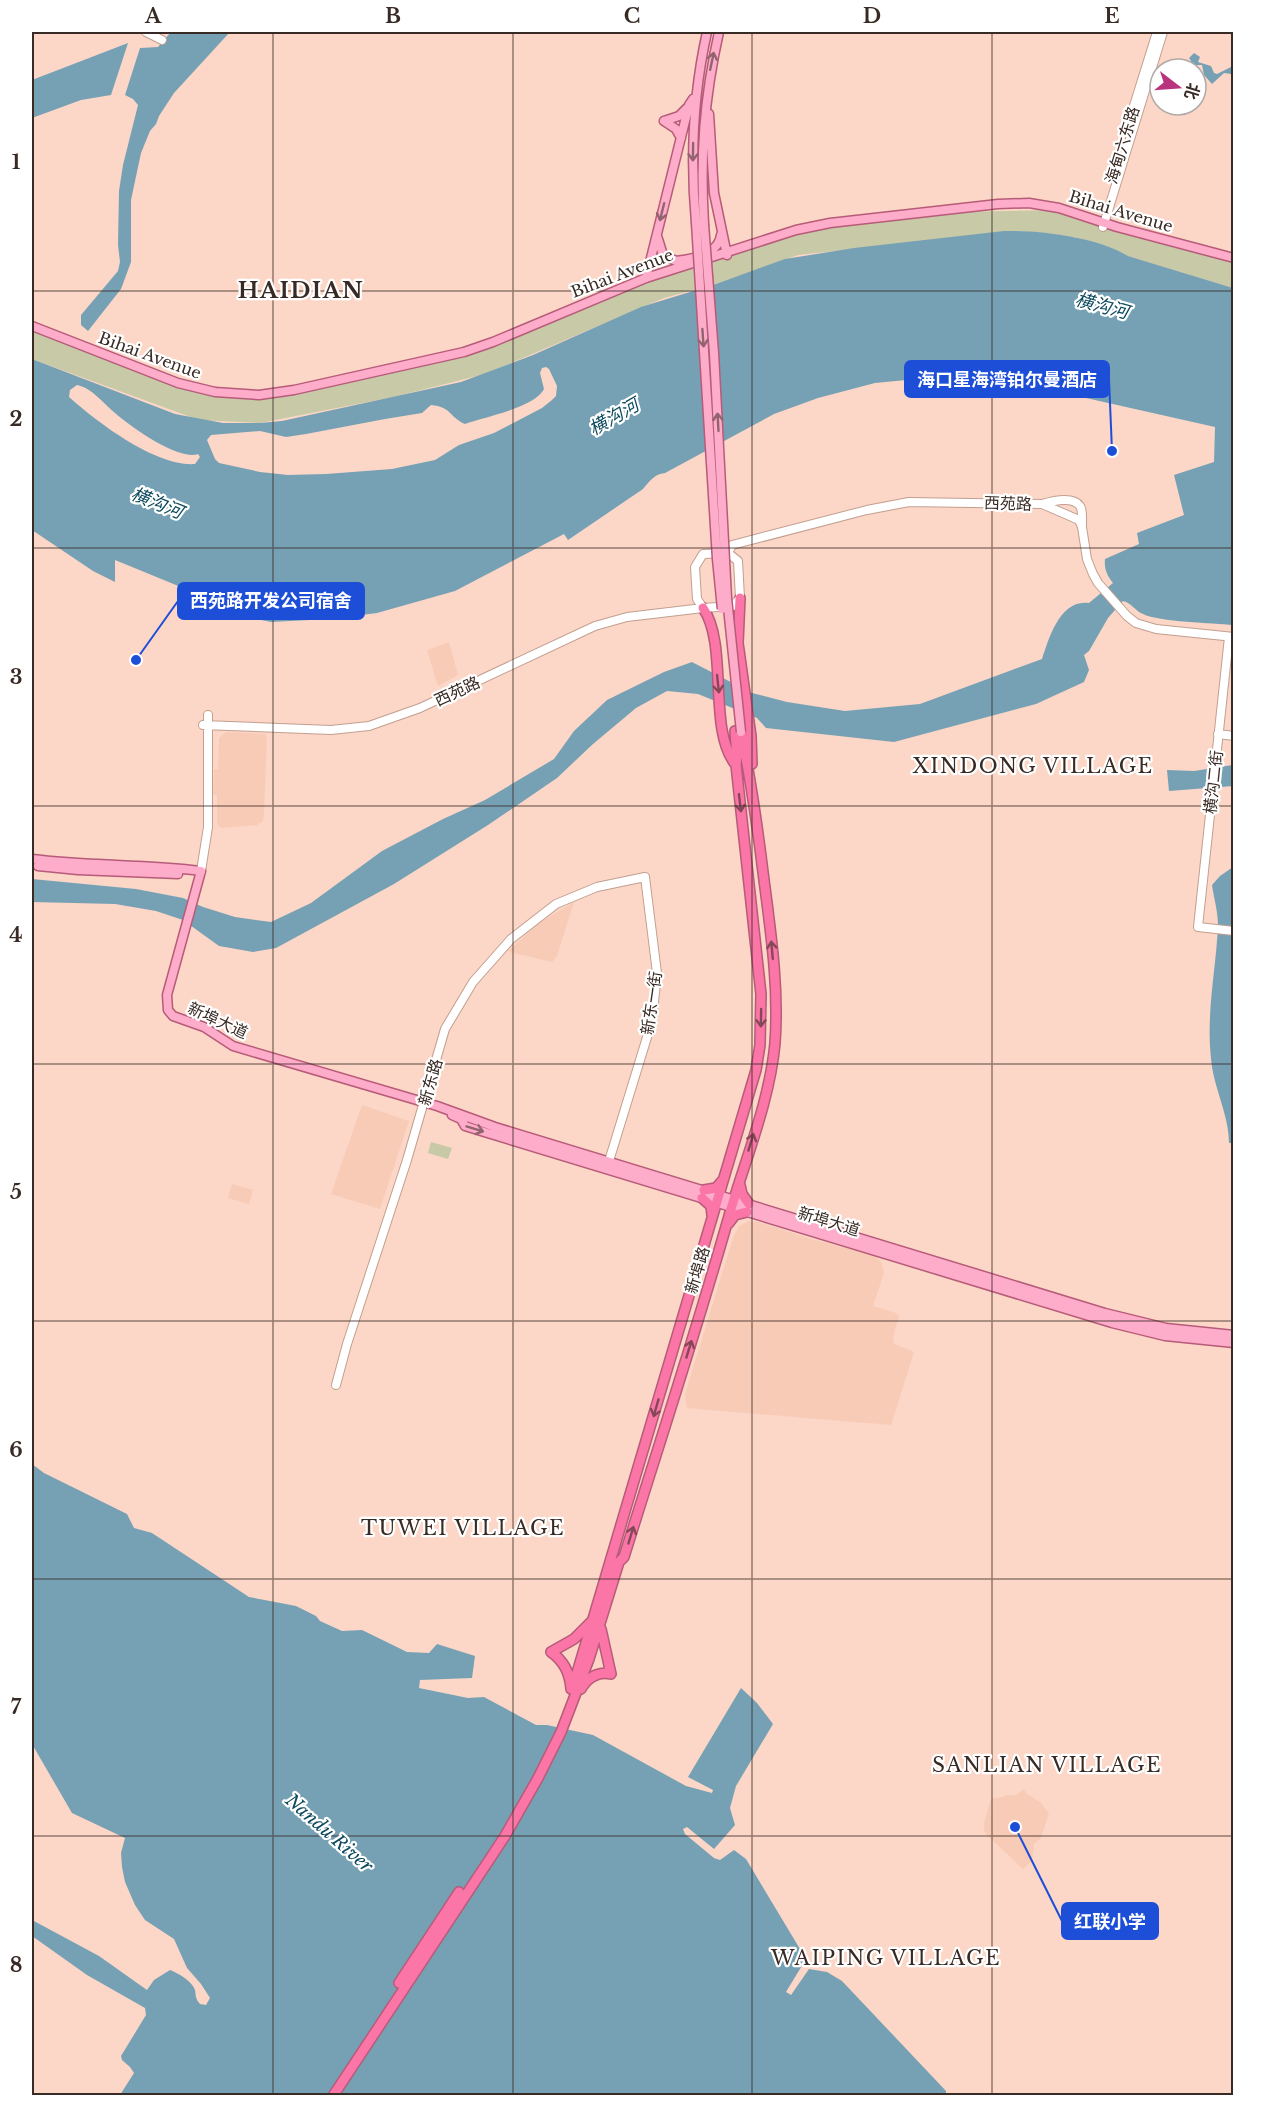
<svg xmlns="http://www.w3.org/2000/svg" width="1265" height="2127" font-family="'Libre Baskerville','Noto Sans SC',serif">
<rect width="100%" height="100%" fill="#fcd6c6"/>
<path fill="#f8cbb7" d="M449,642L458,675L438,686L427,650Z
M226,732L265,734L267,737L264,814L263,821L257,825L221,828L217,824V795H213L214,769H218L219,738Z
M574,902L557,956L552,962L509,952V950L539,923Z
M362,1105L409,1121L380,1209L331,1194Z
M232,1184L253,1190L249,1204L228,1198Z
M749,1221L759,1222L811,1239L876,1256L882,1264L884,1273L873,1306L896,1313L899,1316L893,1337L894,1344L914,1352L891,1425L687,1408L685,1394L733,1238L739,1226Z
M1024,1789L1027,1794L1040,1802L1049,1813L1041,1838L1034,1844L1032,1861L1023,1869L987,1835L984,1831V1823L990,1802L992,1798L1003,1797L1007,1795H1016Z"/>
<path fill="#c7c9a7" d="M1053,210L1233,257V288L1128,256C1095,238 1055,233 1018,231L798,255L716,284L664,298L485,374L393,397L260,423L199,420L32,359V330L194,391L264,397L437,361L644,283L809,230L955,212Z
M431,1142L452,1148L448,1159L428,1153Z"/>
<path fill="#76a1b4" fill-rule="evenodd" d="M171,32H230L174,93L159,116L156,124L150,131L141,153L131,200V262L121,289L88,331L81,325V315L118,271L120,262L118,245L119,191L123,165L138,105L133,99L125,95L140,48L158,47Z
M128,43L111,95L81,100L32,118V80Z
M1194,53L1200,57L1198,62L1211,66L1214,73L1217,74L1233,66V72L1231,74L1224,73L1212,84L1204,75L1202,65H1197L1195,69H1192L1191,61L1189,58Z
M1004,231C1040,230 1097,237 1128,256L1233,288V625C1213,623 1159,622 1143,614C1135,611 1132,603 1123,601L1108,618L1089,651L1084,655L1089,670L1084,682L1036,704L894,742L766,728L757,718L698,694L667,691L636,708L593,744L557,778L488,825L394,884L276,948L253,952L219,946L183,920L156,911L115,904L32,902V879L136,889L183,898L203,907L235,917L271,922L311,903L382,851L443,819L485,800L554,759L574,731L607,700L664,672L692,662L752,693L787,702L845,711L920,704L1042,659C1049,638 1060,599 1089,603L1113,583C1107,575 1104,569 1105,559L1139,544L1137,533L1184,515L1174,475L1214,462L1215,427L1015,382L977,377L948,376L875,383L818,398L774,414L665,473C654,474 650,481 643,489L568,540L564,534L455,591L377,613L329,619L271,622L218,611L219,598L193,592L115,560V582L93,571L32,530V359L175,414L223,423H260L282,421L461,382L533,355L641,307L716,284L785,259L854,248ZM546,367L549,369L557,386L556,396L552,400L542,408L494,433L459,445L435,460L392,469L326,474L288,475L260,472L219,463L215,459L207,440L211,435L260,431L286,437L306,434L385,419L422,413L431,405C452,407 449,417 465,424C484,417 534,408 544,389L540,373L542,368ZM77,385C92,388 103,403 115,413C130,426 178,461 198,454L200,457L195,464C156,467 97,422 69,397L70,390Z
M1233,765V786L1169,791L1167,770L1194,771Z
M1233,867V1143H1229C1229,1114 1213,1087 1211,1058C1206,1014 1216,969 1218,926C1218,911 1214,899 1212,885L1220,876Z
M32,1464L44,1473L127,1514L134,1528L152,1533L249,1597L296,1606L316,1616L320,1621L342,1631L362,1630L407,1652L429,1653L437,1644L475,1656L472,1678L420,1680L419,1688L468,1698L484,1697L536,1725H547L593,1735L686,1786L712,1793L713,1790L688,1777L741,1688L757,1703L773,1724L736,1786L730,1808L735,1825L714,1849L687,1827L683,1829L685,1834L714,1858L720,1860L734,1850L746,1859L806,1959L786,1992L791,1995L809,1969L827,1972L842,1981L946,2091V2095H120L134,2073L130,2067L122,2060L121,2056L146,2015L145,2008L87,1975L32,1936V1920L99,1956L147,1990L154,1980L170,1970C178,1973 192,1981 195,1990C196,1996 195,1998 200,2004L206,2005L210,1998L201,1984L187,1968L174,1939L145,1920L135,1905L125,1882L122,1867L121,1853L125,1838L72,1813L32,1744Z"/>
<g fill="none" stroke-linecap="round" stroke-linejoin="round">
<g stroke="#c29f90" stroke-width="10">
<path id="secondary" d="M146,32L162,40
M1128,125L1157,32
M1103,227L1163,32
M1042,504C1052,501 1073,496 1080,506C1083,511 1082,519 1082,525
M728,553L732,545L867,510L909,502L1042,504L1079,520L1082,527L1087,559L1093,574L1098,583L1127,616L1136,623L1156,629L1234,637
M728,553L738,561L740,598L733,606L703,608L697,599L695,567L703,554Z
M1229,637L1198,927L1234,931
M203,725L331,730L369,726L420,708L595,626L627,617L703,608
M1218,734L1234,736
M201,871L208,827V715
M336,1385L347,1344L407,1160L445,1029L473,982L511,939L556,904L597,887L645,877L657,973L652,1021L609,1161"/>
</g>
<g stroke="#b75b79" stroke-width="11">
<path id="primary" d="M709,114L714,193L727,255
M664,121L679,116L687,108
M664,121L676,129L681,138
M696,223C690,158 693,95 707,32
M704,224C700,155 704,99 719,32
M657,236L663,255L676,261C693,259 719,254 721,235
M646,278L689,105L693,99
M32,326L178,383L215,392L259,395L294,390L464,352L493,342L646,278L796,230L830,223L998,204L1029,203L1059,208L1117,227L1234,258
M32,859C88,866 145,864 201,871L167,995L168,1010L173,1016L204,1027L233,1046L437,1106L495,1127L1105,1313L1166,1328L1234,1335
M38,866L78,870L178,874
M452,1115L461,1119L465,1126L481,1131L1112,1323L1165,1336L1234,1343"/>
</g>
<g stroke="#b75b79" stroke-width="12">
<path id="highway" d="M740,598L738,643L751,736L752,764
M703,608C729,645 707,731 736,765
M740,1185L742,1194L749,1204
M704,1190L716,1188L723,1180
M702,1198L711,1206L712,1215
M728,1224L735,1215L747,1212
M574,1683L756,1070L760,1045L761,994L736,765L737,756L735,731
M571,1689C570,1673 564,1661 551,1652L574,1639L591,1622
M581,1689C587,1678 598,1671 611,1674L601,1629
M399,1983L459,1892
M333,2096L505,1836L538,1778L561,1732L589,1659L619,1562L624,1557C660,1441 698,1326 731,1209C747,1155 770,1099 775,1043C779,988 771,934 764,880C758,830 751,781 741,732"/>
</g>
<use href="#secondary" stroke="#fff" stroke-width="8"/>
<use href="#primary" stroke="#fdacca" stroke-width="8"/>
<use href="#highway" stroke="#fc75a7" stroke-width="9"/>
<g stroke="#b75b79" stroke-width="11" stroke-linecap="butt">
<path id="primary-bridge" d="M696,223L717,559L722,609
M704,224L714,353L727,598L741,732"/>
</g>
<use href="#primary-bridge" stroke="#fdacca" stroke-width="8"/>
</g>
<defs><path id="oneway-shaft" d="M-6 0H5M1.5-3L5.5 0L1.5 3" fill="none" stroke-width="1.6" stroke-linecap="round" stroke-linejoin="round" transform="scale(1.5)"/></defs>
<g stroke="#91646f">
<use href="#oneway-shaft" transform="translate(712 61) rotate(-78)"/>
<use href="#oneway-shaft" transform="translate(693 152) rotate(91)"/>
<use href="#oneway-shaft" transform="translate(662 212) rotate(104)"/>
<use href="#oneway-shaft" transform="translate(703 338) rotate(86)"/>
<use href="#oneway-shaft" transform="translate(718 422) rotate(-93)"/>
<use href="#oneway-shaft" transform="translate(475 1129) rotate(17)"/>
</g>
<g stroke="#864858">
<use href="#oneway-shaft" transform="translate(718 684) rotate(84)"/>
<use href="#oneway-shaft" transform="translate(740 803) rotate(83)"/>
<use href="#oneway-shaft" transform="translate(772 950) rotate(-95)"/>
<use href="#oneway-shaft" transform="translate(761 1018) rotate(91)"/>
<use href="#oneway-shaft" transform="translate(751 1142) rotate(-73)"/>
<use href="#oneway-shaft" transform="translate(689 1349) rotate(-73)"/>
<use href="#oneway-shaft" transform="translate(656 1408) rotate(106)"/>
<use href="#oneway-shaft" transform="translate(631 1535) rotate(-73)"/>
</g>
<path fill="none" stroke="#382a24" stroke-width="1.5" stroke-opacity="0.55" d="M273,32V2096M513,32V2096M752,32V2096M992,32V2096M32,291H1234M32,548H1234M32,806H1234M32,1064H1234M32,1321H1234M32,1579H1234M32,1836H1234"/>
<g text-anchor="middle" stroke-width="4.5" stroke-linejoin="round" paint-order="stroke">
<g font-size="16" fill="#382a24" stroke="#fff">
<text transform="translate(1122 145) rotate(-73)" y="6">海甸六东路</text>
<text transform="translate(1121 211) rotate(17)" y="6">Bihai Avenue</text>
<text transform="translate(622 273) rotate(-21)" y="6">Bihai Avenue</text>
<text transform="translate(150 355) rotate(20)" y="6">Bihai Avenue</text>
<text transform="translate(1008 503) rotate(2)" y="6">西苑路</text>
<text transform="translate(457 691) rotate(-25)" y="6">西苑路</text>
<text transform="translate(1213 782) rotate(-84)" y="6">横沟二街</text>
<text transform="translate(651 1003) rotate(-82)" y="6">新东一街</text>
<text transform="translate(218 1020) rotate(25)" y="6">新埠大道</text>
<text transform="translate(430 1082) rotate(-74)" y="6">新东路</text>
<text transform="translate(829 1221) rotate(17)" y="6">新埠大道</text>
<text transform="translate(697 1270) rotate(-73)" y="6">新埠路</text>
</g>
<g font-size="18" font-style="italic" fill="#0e4a5e" stroke="#fff">
<text transform="translate(1102 306) rotate(15)" y="6">横沟河</text>
<text transform="translate(614 417) rotate(-30)" y="6">横沟河</text>
<text transform="translate(157 503) rotate(22)" y="6">横沟河</text>
<text transform="translate(329 1833) rotate(41)" y="6">Nandu River</text>
</g>
<g font-size="20" letter-spacing="1.5" fill="#382a24" stroke="#fff">
<text x="1033" y="773">XINDONG VILLAGE</text>
<text x="463" y="1535">TUWEI VILLAGE</text>
<text x="1047" y="1772">SANLIAN VILLAGE</text>
<text x="886" y="1965">WAIPING VILLAGE</text>
</g>
<g font-size="22" font-weight="bold" letter-spacing="1.5" fill="#382a24" stroke="#fff">
<text x="301" y="298">HAIDIAN</text>
</g>
</g>
<path fill="none" stroke="#1d4ed8" stroke-width="2" d="M1112 451L1109 379M136 660L178 601M1015 1827L1062 1921"/>
<g fill="#1d4ed8" stroke="#fff" stroke-width="2">
<circle cx="1112" cy="451" r="6"/>
<circle cx="136" cy="660" r="6"/>
<circle cx="1015" cy="1827" r="6"/>
</g>
<g fill="#1d4ed8" stroke="#1d4ed8" stroke-width="2">
<rect x="905" y="361" width="204" height="36" rx="6"/>
<rect x="178" y="583" width="186" height="36" rx="6"/>
<rect x="1062" y="1903" width="96" height="36" rx="6"/>
</g>
<g font-size="18" text-anchor="middle" font-weight="bold" fill="#fff">
<text x="1007" y="386">海口星海湾铂尔曼酒店</text>
<text x="271" y="607">西苑路开发公司宿舍</text>
<text x="1110" y="1928">红联小学</text>
</g>
<rect width="1265" height="2127" fill="none" stroke="#ffffff" stroke-width="66"/>
<g transform="translate(1178 87) rotate(107)"><circle r="28" fill="#ffffff" stroke="#afaaa7" stroke-width="1.5"/>
<path d="M0-4.5L10 22L0 15L-10 22Z" fill="#b8357d"/>
<text y="-9" font-size="16" font-weight="bold" text-anchor="middle" fill="#382a24">北</text>
</g>
<rect x="33" y="33" width="1199" height="2061" fill="none" stroke="#382a24" stroke-width="2"/>
<g font-size="20" text-anchor="middle" font-weight="bold" fill="#382a24">
<text x="153" y="23">A</text>
<text x="393" y="23">B</text>
<text x="632" y="23">C</text>
<text x="872" y="23">D</text>
<text x="1112" y="23">E</text>
<text x="16" y="169">1</text>
<text x="16" y="426">2</text>
<text x="16" y="684">3</text>
<text x="16" y="942">4</text>
<text x="16" y="1199">5</text>
<text x="16" y="1457">6</text>
<text x="16" y="1714">7</text>
<text x="16" y="1972">8</text>
</g>
</svg>
